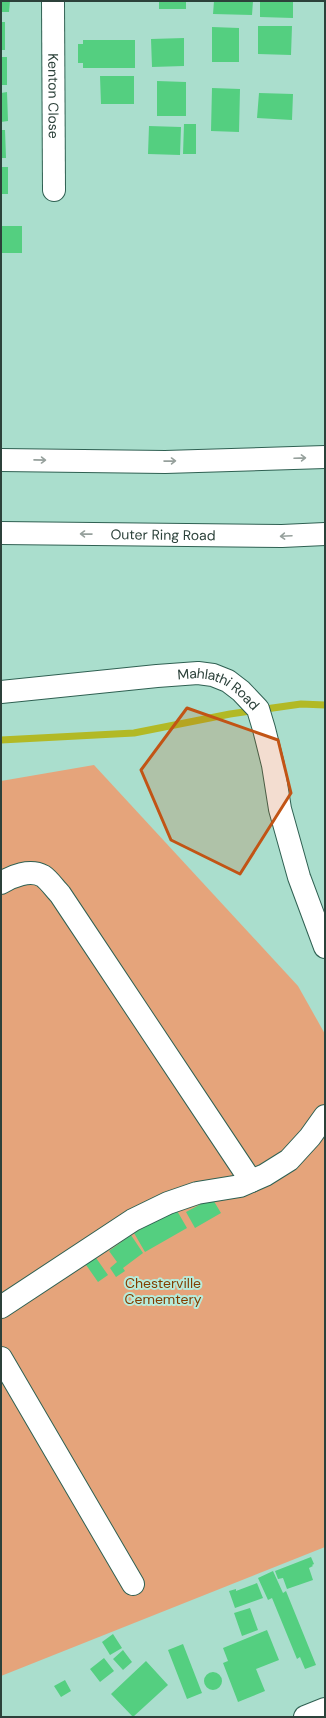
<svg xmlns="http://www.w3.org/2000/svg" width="326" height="1718" font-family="'DM Sans',sans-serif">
<rect width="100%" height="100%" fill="#aadecd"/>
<path fill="#e5a47b" d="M94,765L298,986L325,1034V1547L1,1676V781Z"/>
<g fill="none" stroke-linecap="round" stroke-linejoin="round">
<path stroke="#b2b925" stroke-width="7" d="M1,740L134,733L230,714L301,704L325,705"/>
</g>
<path fill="#54cf80" d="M1,1H10L9,12H1Z
M159,1H186V9H159Z
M214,1H253L252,15L213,14Z
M260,1H293V18L260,17Z
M1,22H5V50H1Z
M258,26H292L291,55L258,54Z
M212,27L239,28V62H212Z
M184,38V66L152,67L151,39Z
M83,40H135V68H83V63H78V44H83Z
M1,57H7V85H1Z
M100,76H134V104H101Z
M157,81L186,82V116H157Z
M212,88L240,89L239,132L211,131Z
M7,92L8,121L1,122V93Z
M259,93L293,94L292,120L257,118Z
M184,124H196V154H183Z
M149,126L181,127L180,155L148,154Z
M1,130H5L6,158H1Z
M1,167H8V194H1Z
M1,226H22V253H1Z
M212,1198L221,1213L195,1228L186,1212Z
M176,1209L187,1228L145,1252L134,1233Z
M131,1235L143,1253L123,1268L125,1271L116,1277L110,1268L117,1262L109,1251Z
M94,1255L108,1275L98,1282L84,1262Z
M311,1557L314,1564L312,1565L313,1566L309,1568L313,1580L287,1589L283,1578L278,1579L275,1571Z
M273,1571L283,1593L286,1591L316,1665L305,1669L300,1657L297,1659L272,1598L268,1600L258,1578Z
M257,1583L263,1598L235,1608L229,1591L236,1589V1591Z
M250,1608L258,1630L242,1636L234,1613Z
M267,1630L279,1660L256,1669L265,1691L238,1702L223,1663L228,1661L223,1648Z
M113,1634L122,1648L110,1655L102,1642Z
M183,1644L202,1693L187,1699L168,1650Z
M123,1650L132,1662L123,1670L113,1659Z
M104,1658L114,1671L100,1682L90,1669Z
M146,1661L168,1685L133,1717L111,1694Z
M204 1681a9 9 0 1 1 18 0a9 9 0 1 1-18 0Z
M65,1680L71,1691L61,1697L54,1686Z"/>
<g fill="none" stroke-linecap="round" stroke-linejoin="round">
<g stroke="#2f6052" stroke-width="24">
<g id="minor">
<path id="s1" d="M53,1L54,190"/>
<path id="s2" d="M1,692L157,676L198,673L213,675L228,681L241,691L258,709L264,729L273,765L280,809L299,877L325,947"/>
<path d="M1,883C12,876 30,869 43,876C49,880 55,889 60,894L251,1181"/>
<path d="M1,1307L133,1220L168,1203L197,1193L240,1186L265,1175L289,1160L310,1137L325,1116"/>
<path d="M1,1358L133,1584"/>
<path d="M305,1717L325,1709"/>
</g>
</g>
<g stroke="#2f6052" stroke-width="24">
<g id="highway">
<path d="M1,460L165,462L325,457"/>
<path id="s3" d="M1,533L282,536L325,534"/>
</g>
</g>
<use href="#minor" stroke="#fff" stroke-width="22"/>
<use href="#highway" stroke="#fff" stroke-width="22"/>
</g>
<defs><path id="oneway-shaft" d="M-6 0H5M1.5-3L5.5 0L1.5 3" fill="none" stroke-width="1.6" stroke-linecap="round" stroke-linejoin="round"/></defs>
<g stroke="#96a09c">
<use href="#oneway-shaft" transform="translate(300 458) rotate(-2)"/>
<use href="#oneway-shaft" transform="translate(40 460) rotate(1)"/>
<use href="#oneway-shaft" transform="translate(170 461) rotate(-1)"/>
<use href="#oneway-shaft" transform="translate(86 534) rotate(-179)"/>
<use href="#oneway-shaft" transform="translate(286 536) rotate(177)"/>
</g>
<path fill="#c25415" fill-opacity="0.2" stroke="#c25415" stroke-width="3" stroke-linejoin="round" d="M187,708L278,740L291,793L240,874L171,840L141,770Z"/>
<g text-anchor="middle" stroke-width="4" stroke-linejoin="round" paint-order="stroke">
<g font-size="14" fill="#2c413a" stroke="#b7ebda">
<text dy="5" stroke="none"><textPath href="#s1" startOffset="95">Kenton Close</textPath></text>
<text dy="5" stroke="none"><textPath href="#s3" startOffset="162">Outer Ring Road</textPath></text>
<text dy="5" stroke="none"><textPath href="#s2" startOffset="223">Mahlathi Road</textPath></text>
</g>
<g font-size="14" fill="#813d00" stroke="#b7ebda">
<text x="163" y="1288">Chesterville<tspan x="163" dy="16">Cememtery</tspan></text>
</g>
</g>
<rect width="326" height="1718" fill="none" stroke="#2c413a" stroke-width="4"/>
</svg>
